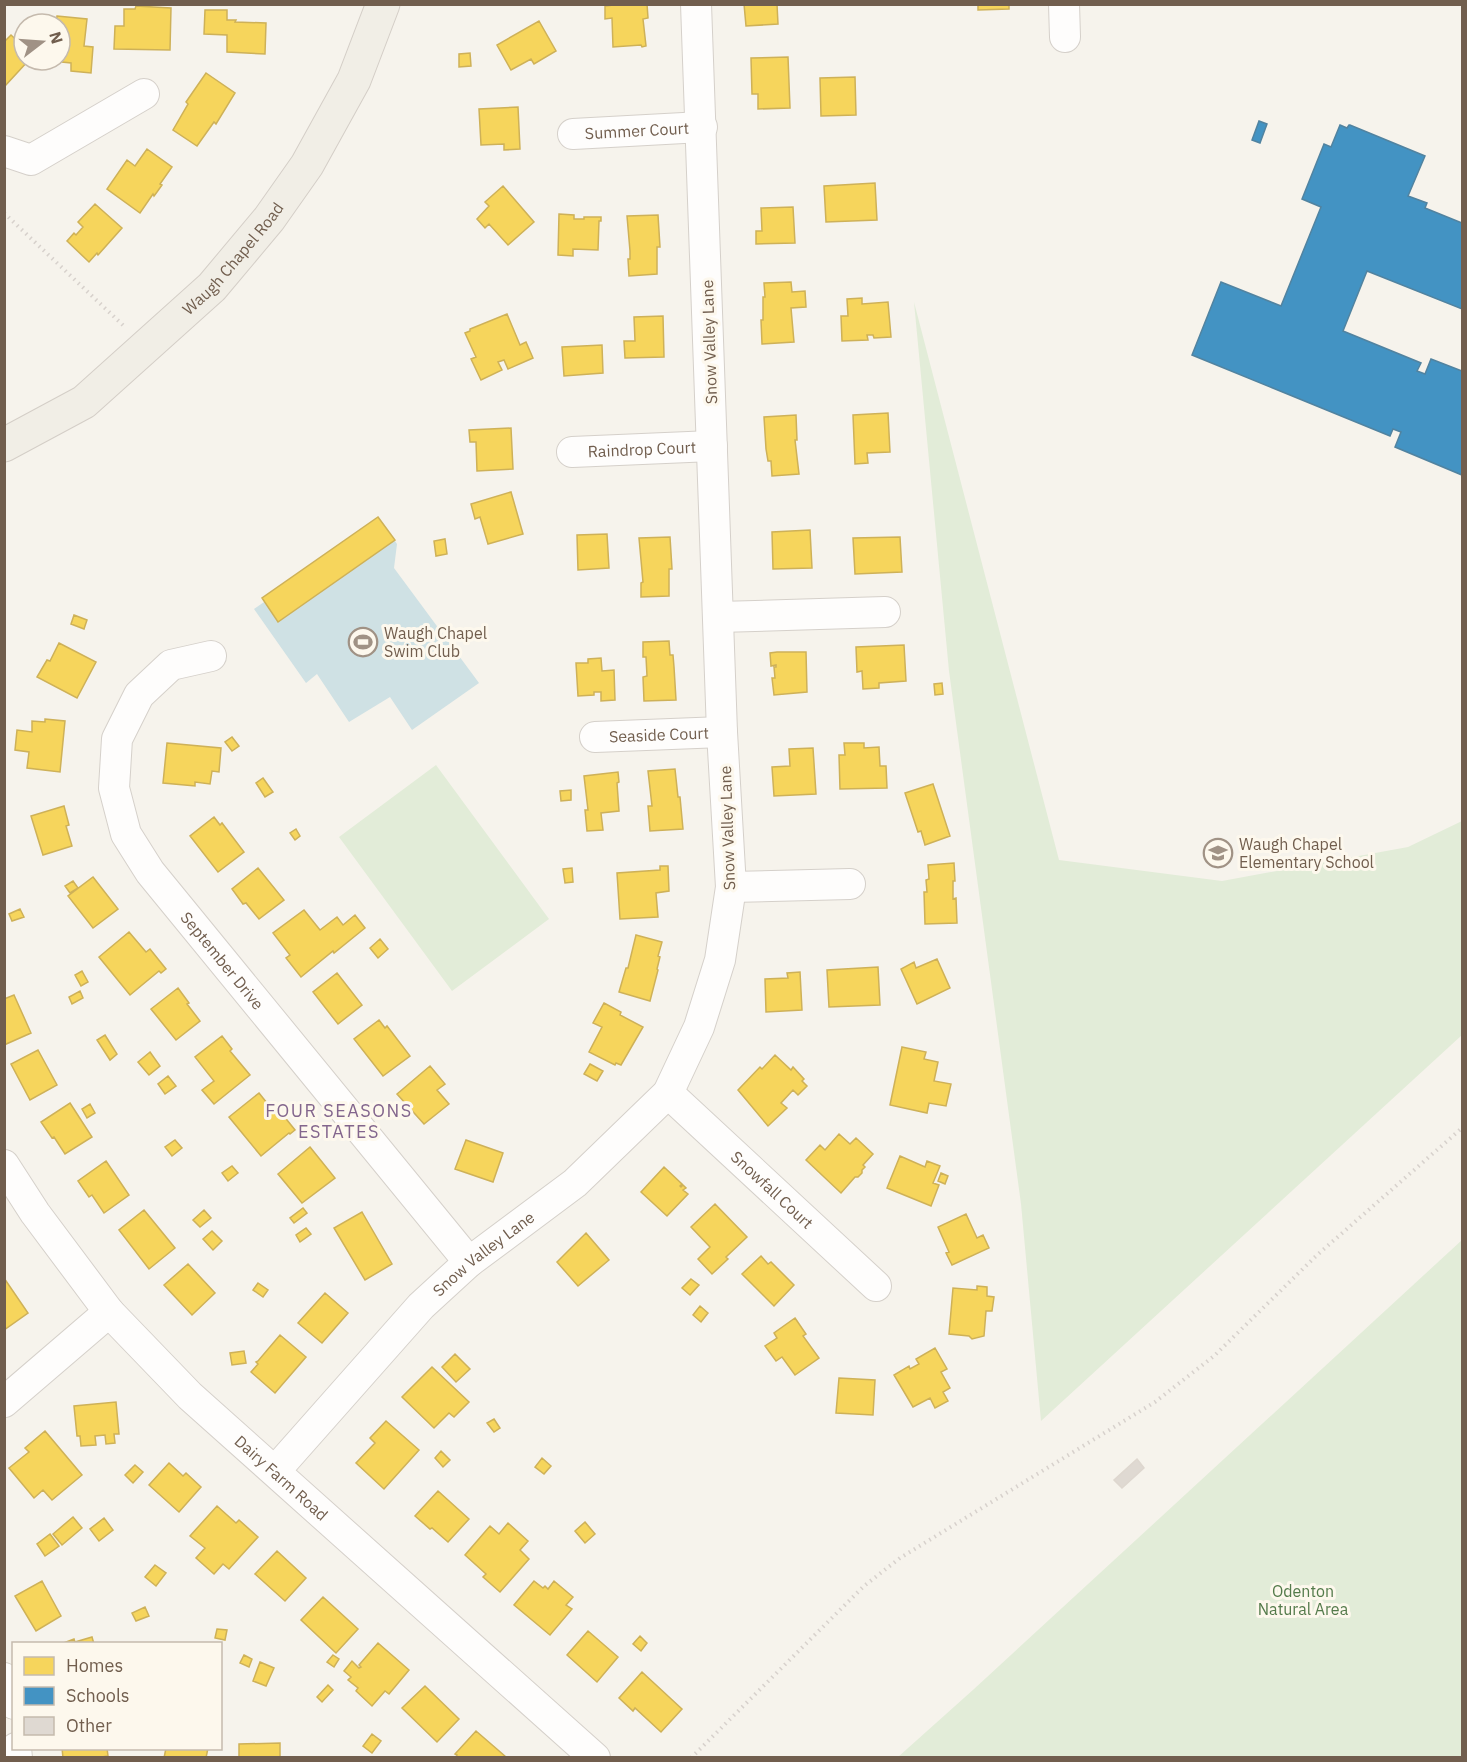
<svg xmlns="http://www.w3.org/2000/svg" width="1467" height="1762" font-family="'IBM Plex Sans',sans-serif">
<rect width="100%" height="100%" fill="#f6f3ec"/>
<path fill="#e2ecd8" d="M914,302L1059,860L1222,881L1408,847L1462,821V1035L1041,1421L1021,1204L949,671Z
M436,765L549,919L452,991L339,837Z
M1462,1240V1757H898L974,1689Z"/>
<path fill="#cfe1e4" d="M381,521L397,544L394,568L479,683L412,730L390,697L349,722L317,674L306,683L254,609Z"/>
<path fill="#f6d55c" stroke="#ceb158" stroke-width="1.5" d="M623,4H647L648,18L643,19L646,46L642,47L641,45L613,47L612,18L605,19V6Z
M744,4H777L778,24L746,26Z
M978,4H1009V9L978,10Z
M136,6L171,8L170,50L114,49L115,26H124V9H135Z
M205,10H227V20H236L235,22L266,23L265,54L227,52V35L204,34Z
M57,16L87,19L84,46L93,47L91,73L71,71V63L52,61L60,60V24H56Z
M539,21L556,51L534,64L531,59L511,70L497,45Z
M11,35L24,47V60H29L4,87V42Z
M470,53L471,66L459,67V54Z
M788,57L790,108L758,109V94H752L751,58Z
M206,73L235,93L216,124L214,122L197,146L173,130L188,104L186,102Z
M855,77L856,115L821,116L820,78Z
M518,107L520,149L504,150V144L481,145L479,109Z
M147,149L172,167L160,184L162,185L157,192L154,196L153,194L140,213L107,189L127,160L135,166Z
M875,183L877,220L826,222L824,186Z
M503,186L534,222L508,245L489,224L485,228L477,219L489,206L485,202Z
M95,204L122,228L98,255L97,253L89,262L67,241L74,233L76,235L83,227L78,222Z
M793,207L795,243L756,244V231H762L761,208Z
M559,214L574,215V219H584V217H601V221H599L598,250L573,249V256L558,255Z
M658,215L660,247H657V274L629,276L628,259H630V251L627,216Z
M791,282L792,292L805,291L806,307L791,308L794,342L762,344L761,320H763V297H765L764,283Z
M862,298V304L888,302L891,337L874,338L873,335H867L868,340L842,341L841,316H848L847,299Z
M507,314L520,345L526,342L533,358L508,369L504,360L498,362L502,370L481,380L471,359L476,357L465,333L470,331V329Z
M663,316L664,357L625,358L624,341H635L634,317Z
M602,345L603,373L564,376L562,347Z
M888,413L890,452L867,453L868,463L855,464L853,415Z
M796,415L797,440H795L799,474L772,476L771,461H768L766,449L764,417Z
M511,428L513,469L477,471L476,442H470L469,430Z
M511,492L523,534L488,544L480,517L475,519L471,504Z
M378,517L395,540L278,622L262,598Z
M810,530L812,568L773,569L772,532Z
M607,534L609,568L578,570L577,535Z
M670,537L672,569H669V596L641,597V583L643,582L639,538Z
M900,537L902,572L855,574L853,538Z
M445,539L447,554L436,556L434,541Z
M74,615L87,620L84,629L71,624Z
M669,641L670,655H673L674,667L676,700L644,701L643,677L647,676L646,657H643V642Z
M59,643L96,662L77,698L37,677L47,660L50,661Z
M904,645L906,681L879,683V688L863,689L862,671L857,672L856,647Z
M777,652H806L807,692L774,695L772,678H775L774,667H776V665L771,666L770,653Z
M601,658L602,671L614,670L615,700L601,701V692H594V695L578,696L576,663H588V659Z
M942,683L943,694L935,695L934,684Z
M45,719L65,721L60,772L27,768L29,752L15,750L17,730L32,732V721L45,722Z
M232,737L239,746L232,751L225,742Z
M167,743L221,748L219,772L212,771L210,784L195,782V786L163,783Z
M844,743H864V748L879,747L880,766H886L887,788L840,789L839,755H845Z
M813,748L816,794L774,796L772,767L790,766L789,749Z
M675,769L678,797H680L683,829L650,831L648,806H652L648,771Z
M618,772L619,782L617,783L619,811L601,813L603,830L587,831L585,810H588L584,776Z
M263,778L273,792L265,797L256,783Z
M933,784L950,836L925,845L921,831L918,832L905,793Z
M571,790V800L561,801L560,791Z
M64,806L69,825L66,826L72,846L43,855L31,816Z
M214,817L220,825L222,823L244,852L218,872L190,836Z
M296,829L300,836L295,840L290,833Z
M954,863L955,881H953V899L956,898L957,923L925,924L924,892H927L926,880L929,879L928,865Z
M660,866H668L669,891L656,893L658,917L620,919L617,873L660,870Z
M258,868L284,900L259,919L246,903L243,904L232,889Z
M572,868L573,882L565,883L563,869Z
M93,877L118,909L93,928L68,896Z
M73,881L78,888L70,893L65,886Z
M20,909L24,917L12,921L9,914Z
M304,910L320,930L337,917L343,925L355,915L365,928L334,953L333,951L301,977L286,958L290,955L273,933Z
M129,932L146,952L150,949L166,969L161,973L159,971L130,995L99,957Z
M636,935L662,942L658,956L660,957L657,969L658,970L650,1001L619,992L626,968H628Z
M380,939L388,949L378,958L370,948Z
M937,959L950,988L917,1004L901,969L914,962L916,968Z
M878,967L880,1005L829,1007L827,970Z
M82,971L88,982L81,986L75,975Z
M800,972L802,1010L766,1012L765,979L788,978L787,973Z
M337,973L362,1005L338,1024L313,992Z
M178,988L189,1003L187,1004L200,1021L176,1040L151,1009Z
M80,991L83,998L72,1004L69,997Z
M14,995L31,1033L4,1045V999Z
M604,1003L621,1012L620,1015L643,1027L621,1065L616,1063L615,1065L589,1052L602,1027L593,1023Z
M379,1020L385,1028L387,1026L410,1056L383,1076L354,1039Z
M105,1035L117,1054L110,1060L97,1040Z
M222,1036L232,1049L230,1051L250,1075L214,1104L202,1090L214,1081L195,1057Z
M902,1047L926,1052L924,1059L938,1062L934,1081L951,1084L946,1106L929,1103L927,1113L890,1105Z
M38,1050L57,1085L30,1100L11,1064Z
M150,1052L160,1066L149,1075L138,1062Z
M775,1055L791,1070L793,1067L804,1079L802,1081L807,1086L798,1095L793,1090L781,1103L787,1108L768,1126L738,1090L760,1067L762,1069Z
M590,1064L603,1071L597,1081L584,1074Z
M430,1066L445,1084L437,1090L449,1104L424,1124L397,1094Z
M168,1076L176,1086L165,1094L158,1084Z
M259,1093L275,1113L279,1110L295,1130L290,1134L289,1133L261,1156L229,1117Z
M70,1103L92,1137L65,1154L54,1137L52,1138L41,1122Z
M90,1104L95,1113L87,1118L82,1109Z
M839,1134L850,1144L856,1138L873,1154L863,1165L865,1167L862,1170V1173L858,1177H855L841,1193L806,1160L820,1145L825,1150Z
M175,1140L182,1148L172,1156L165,1147Z
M466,1140L503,1153L493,1182L455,1169Z
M310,1147L335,1178L302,1203L278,1174Z
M900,1156L925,1167L927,1161L940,1166L933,1183L939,1185L931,1206L887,1188Z
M106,1161L129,1195L104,1213L92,1195L89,1197L78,1181Z
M232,1166L238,1173L228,1181L222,1173Z
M664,1167L682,1184L680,1186L681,1187L683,1185L686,1188L683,1190L688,1194L667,1216L641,1192Z
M941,1173L948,1176L945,1184L938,1181Z
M715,1204L747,1237L726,1257L728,1259L712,1274L698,1259L710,1247L691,1227Z
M303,1208L307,1213L294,1223L290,1218Z
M144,1210L175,1248L149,1269L119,1230Z
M204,1210L211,1218L200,1227L193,1220Z
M362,1212L392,1264L365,1280L334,1228Z
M966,1214L977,1238L983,1235L989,1248L952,1265L946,1253L949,1252L938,1227Z
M306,1228L311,1234L300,1242L296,1235Z
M212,1231L222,1241L213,1250L203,1239Z
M586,1233L609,1260L578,1286L557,1262Z
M761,1256L768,1264L771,1262L794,1285L774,1306L742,1274Z
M188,1264L215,1293L192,1315L164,1285Z
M4,1278L28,1313L4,1330Z
M691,1279L699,1285L690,1295L682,1288Z
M258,1283L268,1290L263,1297L253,1290Z
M977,1286L987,1287V1296L994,1297L992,1311H986L984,1336L972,1339L969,1336L949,1334L953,1288L977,1290Z
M325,1293L348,1313L322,1343L298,1323Z
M700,1306L708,1313L701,1322L693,1315Z
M795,1318L806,1334L803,1336L819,1358L795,1375L782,1357L776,1361L765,1346L777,1338L774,1333Z
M280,1335L306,1357L275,1393L251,1372L258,1364L256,1362L258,1361Z
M935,1348L947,1369L941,1372L950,1388L943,1392L948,1401L935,1408L930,1398L913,1407L894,1375L909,1366L910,1369L919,1364L916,1359Z
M244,1351L246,1363L232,1365L230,1353Z
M455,1354L470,1369L456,1382L442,1367Z
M432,1367L469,1402L454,1417L449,1413L434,1428L402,1397Z
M839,1378L875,1380L873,1415L836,1413Z
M116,1402L119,1434H114L115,1443L106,1444L105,1435L95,1436L96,1445L81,1446L80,1436H77L74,1406Z
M494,1419L500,1428L494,1432L487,1423Z
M386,1421L419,1450L384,1489L356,1463L375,1443L370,1438Z
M45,1431L82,1475L52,1500L43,1490L34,1498L9,1468L29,1452L25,1448Z
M441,1451L450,1460L443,1467L435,1458Z
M542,1458L551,1466L544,1474L535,1467Z
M169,1463L183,1476L186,1473L201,1487L179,1512L149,1485Z
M135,1465L143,1472L133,1483L125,1475Z
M438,1491L469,1519L448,1542L432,1528L430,1529L415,1516Z
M217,1506L236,1523L239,1520L258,1537L229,1569L223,1564L214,1574L196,1558L205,1548L190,1536Z
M73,1517L82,1528L62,1545L53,1534Z
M104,1518L113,1530L99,1541L90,1529Z
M585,1522L595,1534L585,1543L575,1531Z
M508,1523L528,1541L520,1550L529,1559L500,1592L483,1577L486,1574L465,1555L490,1526L499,1534Z
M50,1534L59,1546L45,1556L37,1544Z
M277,1551L306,1578L285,1601L255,1574Z
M155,1565L166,1573L156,1586L145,1577Z
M42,1581L61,1616L36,1631L15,1596Z
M534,1581L543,1588L545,1586L548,1589L554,1581L573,1597L566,1605L572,1609L550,1635L514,1605Z
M323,1597L358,1629L336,1653L301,1620Z
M145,1607L149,1616L136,1621L132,1613Z
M217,1629L227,1630L225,1640L215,1638Z
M588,1631L618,1657L597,1682L567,1655Z
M640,1636L647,1643L641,1651L633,1644Z
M92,1637L94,1644H61L74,1639L75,1642Z
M378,1643L409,1670L389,1694L385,1691L372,1706L356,1691L358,1688L348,1680L351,1677L344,1671L352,1661L359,1668L361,1667L359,1665Z
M244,1655L252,1659L249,1667L240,1663Z
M333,1655L339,1659L334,1667L327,1662Z
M260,1662L274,1668L266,1686L253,1681Z
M642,1672L682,1709L661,1732L635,1708L633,1711L619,1698Z
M328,1685L333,1690L322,1702L317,1697Z
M425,1686L459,1719L437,1742L402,1708Z
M476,1731L498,1750L506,1757L455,1758L457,1755L455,1754Z
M372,1734L381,1741L372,1753L363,1746Z
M280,1743V1758H239V1744Z
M62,1748H107L108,1756L95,1758H63Z
M166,1748H208L206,1758H164Z"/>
<path fill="#4393c3" stroke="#5183a0" stroke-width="1.5" d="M1259,121L1267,124L1260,143L1252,140Z
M1340,125L1347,128L1349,125H1350L1425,156L1408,196L1427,203L1425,208L1462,223V309L1367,271L1343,331L1421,363L1417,371L1425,374L1431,359L1462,371V475L1395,447L1401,432L1393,429L1390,436L1192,355L1221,282L1281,306L1321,207L1302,199L1324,144L1331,147Z"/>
<path fill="#dfd9d2" stroke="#ded7cf" stroke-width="1.5" d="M1137,1459L1144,1468L1122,1488L1114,1480Z"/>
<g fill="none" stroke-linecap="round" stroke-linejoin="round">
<g stroke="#d5d0ca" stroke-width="32">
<g id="minor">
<path d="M1064,4L1065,37"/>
<path id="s1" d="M573,134L702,127"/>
<path d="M4,151L31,160L144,94"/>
<path id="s2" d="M572,452L712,446"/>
<path d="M719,617L885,612"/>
<path id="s3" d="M211,656L171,665L139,695L117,739L114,788L126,834L150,872L469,1262"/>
<path id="s4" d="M595,737L722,732"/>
<path d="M731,887L850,884"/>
<path id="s5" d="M668,1093L876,1286"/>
<path id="s6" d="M4,1165L35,1213L109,1312L190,1396L595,1758"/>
<path d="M4,1402L109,1312"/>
<path id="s7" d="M275,1471L421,1306L469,1262L575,1183L668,1093L699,1027L720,960L731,887L722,732L696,4"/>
<path d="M4,1678L14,1704"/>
<path d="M16,1748L17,1758"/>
</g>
</g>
<g stroke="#d4cec7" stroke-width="35">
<g id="major">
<path id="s8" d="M4,445L84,402L212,287L269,219L307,165L354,80L383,4"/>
</g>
</g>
<path stroke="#d7d1cc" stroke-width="4" stroke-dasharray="1.5 4.5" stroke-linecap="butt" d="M4,213L126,328
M691,1758L864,1586L900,1558L1155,1402L1214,1356L1316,1256L1462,1128"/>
<use href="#minor" stroke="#fefdfc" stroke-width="30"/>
<use href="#major" stroke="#f1eee6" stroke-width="33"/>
</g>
<defs>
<g id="stadium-ring" transform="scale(1.5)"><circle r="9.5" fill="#fdf8ed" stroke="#a09285" stroke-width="1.5"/><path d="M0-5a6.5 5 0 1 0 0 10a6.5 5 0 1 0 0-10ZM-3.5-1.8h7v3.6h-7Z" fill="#a09285"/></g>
<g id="school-ring" transform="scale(1.5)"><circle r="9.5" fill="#fdf8ed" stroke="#a09285" stroke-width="1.5"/><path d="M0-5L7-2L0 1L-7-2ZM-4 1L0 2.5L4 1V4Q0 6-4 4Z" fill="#a09285"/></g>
</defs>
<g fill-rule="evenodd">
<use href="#stadium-ring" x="363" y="642"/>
<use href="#school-ring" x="1218" y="853"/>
</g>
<g text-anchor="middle" stroke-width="6" stroke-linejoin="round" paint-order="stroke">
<g font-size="16" fill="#715e4e" stroke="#fdf8ed">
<text dy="6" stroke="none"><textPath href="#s1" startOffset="64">Summer Court</textPath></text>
<text dy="6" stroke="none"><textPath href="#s8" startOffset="298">Waugh Chapel Road</textPath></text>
<text transform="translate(709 342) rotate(-92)" y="6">Snow Valley Lane</text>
<text dy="6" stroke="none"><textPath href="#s2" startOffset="70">Raindrop Court</textPath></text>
<text dy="6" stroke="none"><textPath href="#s4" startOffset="64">Seaside Court</textPath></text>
<text transform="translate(727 828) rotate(-92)" y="6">Snow Valley Lane</text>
<text dy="6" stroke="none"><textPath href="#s3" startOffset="390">September Drive</textPath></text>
<text dy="6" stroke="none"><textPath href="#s5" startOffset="142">Snowfall Court</textPath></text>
<text dy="6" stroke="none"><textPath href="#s7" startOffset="302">Snow Valley Lane</textPath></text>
<text dy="6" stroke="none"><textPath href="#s6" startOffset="420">Dairy Farm Road</textPath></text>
</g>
<g font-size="16" fill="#715e4e" stroke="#fdf8ed" text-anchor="start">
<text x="384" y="639">Waugh Chapel<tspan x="384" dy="18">Swim Club</tspan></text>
<text x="1239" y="850">Waugh Chapel<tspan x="1239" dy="18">Elementary School</tspan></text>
</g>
<g font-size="16" fill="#547b4b" stroke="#fdf8ed">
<text x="1303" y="1597">Odenton<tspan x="1303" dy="18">Natural Area</tspan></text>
</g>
<g font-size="18" letter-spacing="1.5" fill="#83668d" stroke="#fdf8ed">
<text x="339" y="1117">FOUR SEASONS<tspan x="339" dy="21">ESTATES</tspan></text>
</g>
</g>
<rect width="1467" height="1762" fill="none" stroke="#715e4e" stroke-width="12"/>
<rect x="12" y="1642" width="210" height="108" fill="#fdf8ed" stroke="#c5baad" stroke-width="1.5"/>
<rect x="24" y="1657" width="30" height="18" fill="#f6d55c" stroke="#c5baad" stroke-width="1.5"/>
<text x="66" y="1672" font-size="18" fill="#715e4e">Homes</text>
<rect x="24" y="1687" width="30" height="18" fill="#4393c3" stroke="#c5baad" stroke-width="1.5"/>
<text x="66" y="1702" font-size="18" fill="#715e4e">Schools</text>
<rect x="24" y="1717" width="30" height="18" fill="#dfd9d2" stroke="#c5baad" stroke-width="1.5"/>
<text x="66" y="1732" font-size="18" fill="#715e4e">Other</text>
<g transform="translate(42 42) rotate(73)"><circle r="28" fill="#fdf8ed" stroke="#c5baad" stroke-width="1.5"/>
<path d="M0-4.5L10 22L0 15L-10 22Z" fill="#a09285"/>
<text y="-9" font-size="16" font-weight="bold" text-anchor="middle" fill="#715e4e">N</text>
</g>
</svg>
